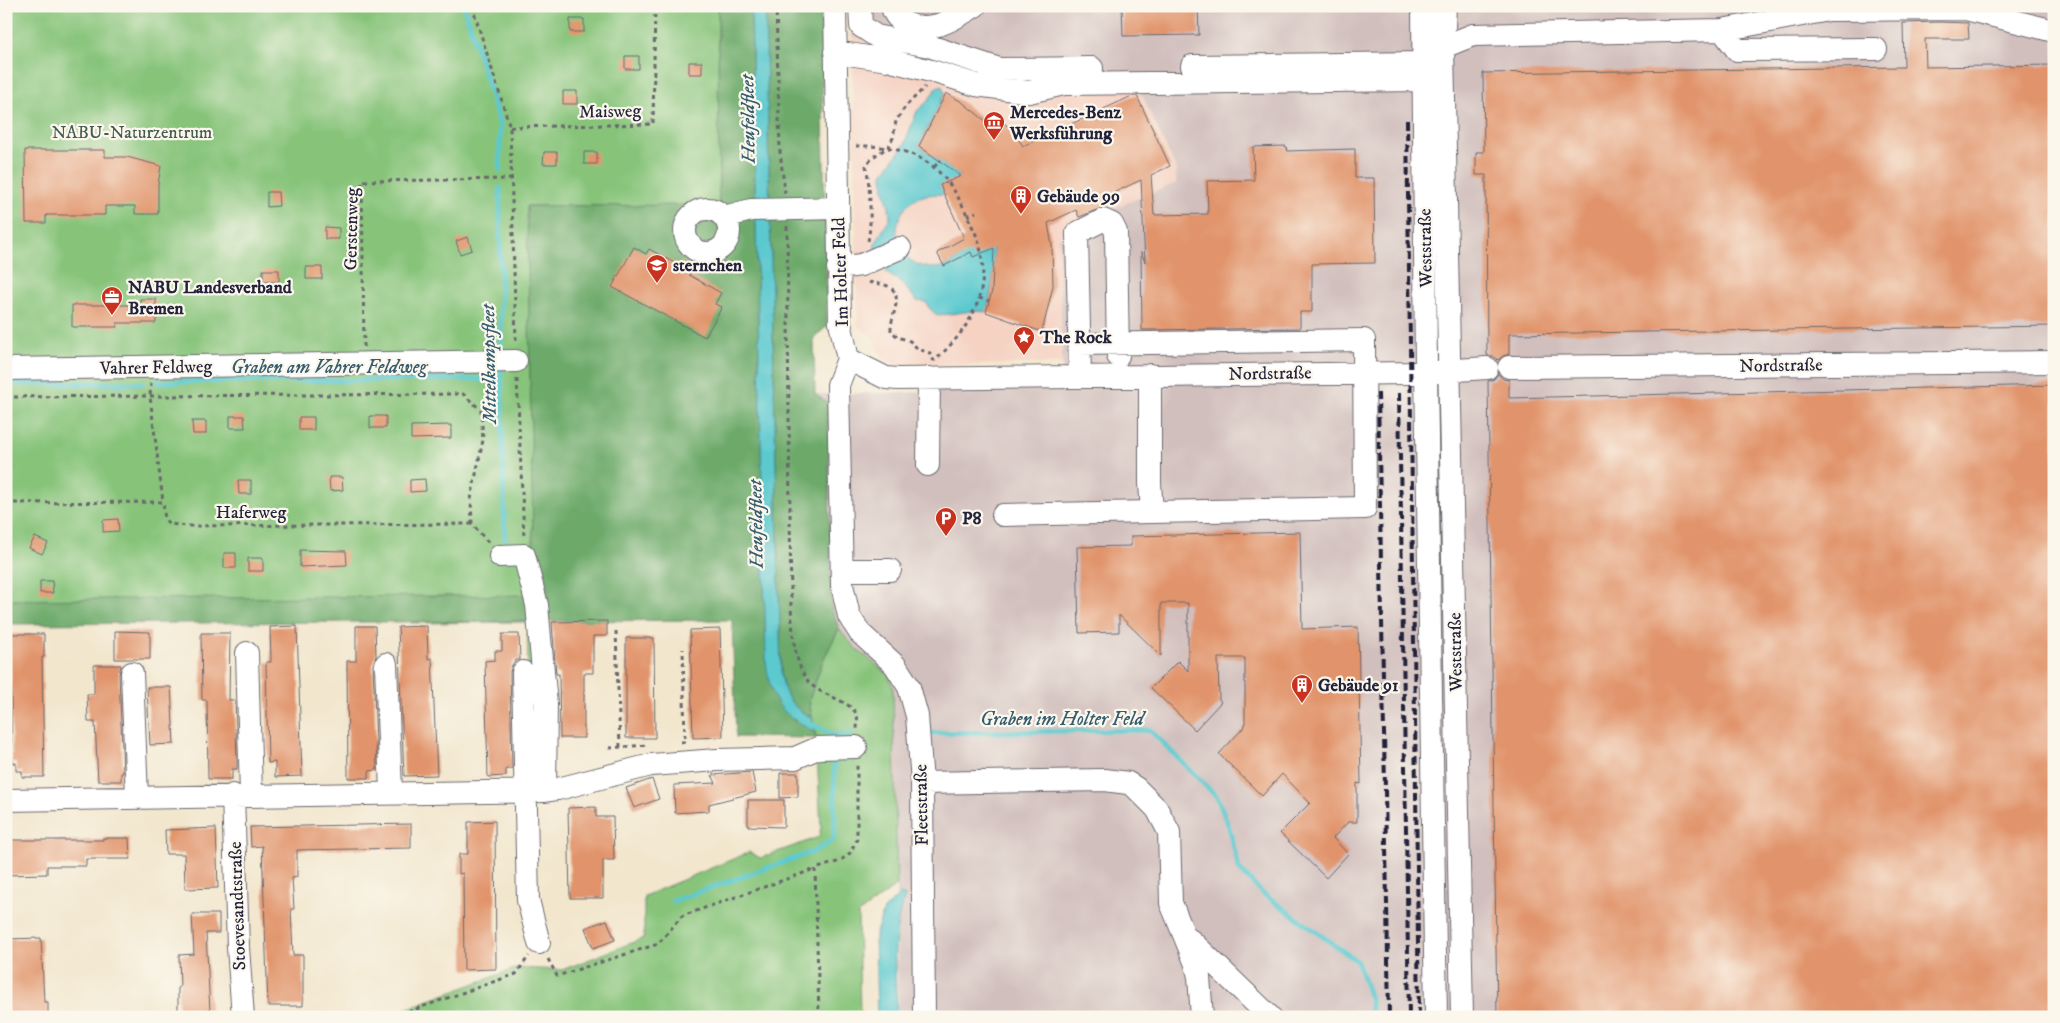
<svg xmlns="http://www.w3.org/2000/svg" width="2060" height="1023" font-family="'IM FELL DW Pica',serif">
<rect width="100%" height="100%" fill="#fbf7ec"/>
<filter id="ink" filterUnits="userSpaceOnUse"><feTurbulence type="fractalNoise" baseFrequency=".02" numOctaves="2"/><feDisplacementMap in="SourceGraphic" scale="10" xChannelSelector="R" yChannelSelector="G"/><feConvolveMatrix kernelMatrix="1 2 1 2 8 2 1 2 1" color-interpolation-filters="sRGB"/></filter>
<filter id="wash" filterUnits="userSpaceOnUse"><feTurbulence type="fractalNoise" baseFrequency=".0096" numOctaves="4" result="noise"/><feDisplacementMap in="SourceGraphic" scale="20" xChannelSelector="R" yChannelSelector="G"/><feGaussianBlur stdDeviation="1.12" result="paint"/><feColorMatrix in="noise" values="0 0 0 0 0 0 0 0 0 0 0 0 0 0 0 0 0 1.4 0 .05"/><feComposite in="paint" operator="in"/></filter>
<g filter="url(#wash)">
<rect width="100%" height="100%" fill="#f2e6cd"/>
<path fill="#f5d2c2" d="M852,36L868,41L1133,75L1176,169V184L1070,226L1069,236L1059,238L1063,364L896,365L883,359L871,336L858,326Z"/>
<path fill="#d1bfbd" d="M852,6H2054V1017H898L893,689L880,667L856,649L839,629L831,606L828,404L815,394L935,392L941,387L1063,385L1059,238L1069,236L1070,226L1176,183V169L1133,75L976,68L852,36Z"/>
<path fill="#87c47a" stroke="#54735a" d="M6,6H718L719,205L527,206L534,580L530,776L527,622L411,623V597L6,600Z
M839,629L856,649L889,675L893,689L897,885L858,914L860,1017H383L517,968L562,970L644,938V896L750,852L760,858L819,837L821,827L816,738L809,700L823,660Z"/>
<path fill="#6daa6a" stroke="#486652" d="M718,6H751L766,662L793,720L815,732L816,738L736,737L732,620L6,624V600L534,595L527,206L719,205Z
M765,6H821L827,326L814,339L815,394L828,403L831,606L839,629L823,660L809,700L812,718C792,707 785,698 781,675Z"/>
<path fill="#5bc9cf" stroke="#3e7685" d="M751,6H765L781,675C785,698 792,707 812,718L815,732C779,713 771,702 766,662Z
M942,86L945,93L919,146L960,176L958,194C947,196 937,193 927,195C905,199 895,219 897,239L874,252L875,244L890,218L889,206L884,190L883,174L904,145L917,111L928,101L936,88Z
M968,246L993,248C995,271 992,290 986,312C969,309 954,315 937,315L929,308L926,302L917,301L901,282L888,274L881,265L905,256C926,275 954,271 968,246Z
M900,894L905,896C890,934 896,976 897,1017H877L875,935L884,910Z"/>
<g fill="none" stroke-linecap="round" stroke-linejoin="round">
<path stroke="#5bc9cf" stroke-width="5" d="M464,6L500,125V170
M500,188L501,355
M501,366L505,539
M157,382L501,379
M6,384L143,383
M809,723L834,735L852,734
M927,733L1150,730L1217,797L1229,827L1239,869L1262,893L1357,961L1371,1001V1017
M673,901L815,851L833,840L835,829L834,753"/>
</g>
<g id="blocks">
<path fill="#e1946c" d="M1198,6L1199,35L1123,36L1122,7Z
M570,19H584V32H570Z
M1939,22L1968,23L1969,39H1925L1926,67L2054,65V326L1509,334V354L1503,356L1498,360L1493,356L1487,355L1486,175H1476V152H1484L1483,73L1904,67L1903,23Z
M625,56H639V69H625Z
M689,62H702V74H689Z
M563,91H577V104H563Z
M946,93L962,102L992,126L999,119L1013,131L1023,146L1132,96H1137L1170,166L1151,175L1154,215L1208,214L1207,181L1254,180L1253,147L1286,146L1287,151L1355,149V178H1374L1375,263L1312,264V312H1300V328L1142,330L1141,252L1145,262L1141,180L1113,193L1117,201L1104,207L1079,217L1076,210L1048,223L1052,246L1053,286L1042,332L986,312L992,291L994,248L973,257L971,252L944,266L937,253L964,238L940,185L961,176L919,146Z
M25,150H105V157H127L161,166L158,185V214H135V206H105V215H46V223H26Z
M544,152H557V164H543Z
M584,152H597V164H584Z
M267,192H278L279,206L267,207Z
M325,227L339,228V239H325Z
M468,237L472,250L460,254L456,241Z
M634,247L646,254L649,249L678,265L681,262L693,268L689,275L721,293L715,304L722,307L705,337L612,287Z
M306,267H322V279H306Z
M263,270H279V282H263Z
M140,299H156V323H117V327H72V305H140Z
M1498,374L1503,379L1509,380V398L2054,385V1017H1497L1488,381L1494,379Z
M230,416H244L245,428H230Z
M370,416H386V428H370Z
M299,417H314V430H299Z
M192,421H206V434H193Z
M451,425V438L411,439V426Z
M329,477H342L343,490L330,491Z
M425,479L426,491L410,492V480Z
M238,480H251V494H239Z
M118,519L119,531L103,532V520Z
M1300,532L1302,629L1358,627L1361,784L1357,783V822H1348L1333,838L1348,854L1326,878L1280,833L1310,803L1282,774L1262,796L1219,754L1245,726V658H1218L1219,699L1221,702L1195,730L1151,688L1178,661L1188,671V603H1161V656L1119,615V632L1079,633L1077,547L1131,546V536Z
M35,537L48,543L42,554L29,548Z
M300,550L346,551L347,565L300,567Z
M224,553H236V568H224Z
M248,558H263V571H248Z
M40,581H52L53,593H40Z
M607,621V636H593V673H584V738H560L559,674H556L552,622Z
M297,626L302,776L275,777V762L268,763L266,662H271L270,627Z
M356,626H375L376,656L373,665L377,770L369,771V778H348L347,661H356Z
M427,626L428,659L432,658L437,775L404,776L398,627Z
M720,629L723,737L693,738L690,630Z
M115,631L150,632V659H115Z
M201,633H230L229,700H235L237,761V769H232V779H208L207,700H202Z
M10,634H44V657H42L44,777H22V771H16V763H12Z
M502,634H519L520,660H516L512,665L510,672L512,769H506V776L488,777L485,661L495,660V651H502Z
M626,638H654L655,738H626Z
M94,665H121L119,674L123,773H121V781H98L95,722H88L87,694H94Z
M147,687H171L174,744L150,745Z
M752,772L756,792L709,804V811L675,813L674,785L716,783L712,775Z
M780,773H798V797L780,798Z
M652,779L659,799L634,808L626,788Z
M748,800H784V827L748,826Z
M596,807V817H613L614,860H603V898H570L568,808Z
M495,821L496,969L464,970L463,873L459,874V854H468V822Z
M411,824V848L297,850V877L292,878L294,909H291L293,955H303V1006H268L262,846L251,847L250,827Z
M216,828L218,888L185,889L184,854H166L165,830Z
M103,838H129L130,859H86V866H47V874L6,875V840H103Z
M192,914H219V933H206L210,1012L178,1013V987H180L179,955L194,954Z
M607,920L615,940L593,948L585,928Z
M41,938L44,1002H48V1017H7L6,939Z"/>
</g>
</g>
<g filter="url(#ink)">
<use href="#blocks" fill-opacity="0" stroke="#6b676e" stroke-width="1"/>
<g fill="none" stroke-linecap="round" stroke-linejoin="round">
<g stroke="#6b676e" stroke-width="24">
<path id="minor" d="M835,6L840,323L848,359L886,378L898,379L1411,373L1487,368
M860,6L861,26L876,36L929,46L999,69L1092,68
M892,6C895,24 917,29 933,26C947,24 963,13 975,6
M1423,6L1426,372L1436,1017
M1445,6L1443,47L1462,1017
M1722,30L1737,50L1876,49
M1429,48L1443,47L1473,35L1722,30L1829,10L1966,9L2054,31
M835,52L888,60L935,72L976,85L1029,92L1064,84L1423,80
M1192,66L1423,63
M685 231a22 22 0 1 1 44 0a22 22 0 1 1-44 0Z
M724,217L751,210L837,208
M838,268L861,265L900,248
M1078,344L1364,340L1365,508L1152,512L1150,483V375
M848,359L838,385L842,585L849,616L860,633L895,665L909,687L917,716L922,783L924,1017
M1509,367L2054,362
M6,369L516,361
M1080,376L1077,233L1103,220L1112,224L1116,232L1118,356
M928,465L929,378
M1003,515L1152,512
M500,556L524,555L537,605L546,704L545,791
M842,570H890
M247,653L251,795
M386,664L391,792
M523,672L528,900L539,943
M132,673L137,797
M922,783L1105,780L1128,783L1136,788L1157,809L1169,832L1171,903L1196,964L1199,977L1202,1017
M233,795L238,947L243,1017
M6,800L545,791L558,789L651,765L717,760L795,758L818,748L856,747
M1190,940L1270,1017"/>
</g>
<path stroke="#6b676e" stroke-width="3" stroke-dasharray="4 4" stroke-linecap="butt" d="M472,6L510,127L516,342
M776,6L780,152L785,193
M510,127L653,124L655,6
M856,146C913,145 944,163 967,215C971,225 978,236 980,247C991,295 969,330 934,361
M934,167L941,160
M967,216L976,212
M787,226L791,608C793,630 793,660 807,680C818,696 850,699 857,715C858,719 857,726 857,730
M868,241C872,224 870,183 866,166L873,157L888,147L893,138L896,121L905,107L925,87
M869,282C874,284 879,283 885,285C907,292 890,315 891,331L898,337L910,341L918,349L930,353L934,361
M979,298L989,301
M364,347L362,181L512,179
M517,379L524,537
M151,383L150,396L163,502
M6,397L463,394L481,410L483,440L471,499L472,524
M6,503L163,502L165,520L170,524L186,526L472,524L488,542
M616,631L620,747
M681,742H685L683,649
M609,748L647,745
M548,959L557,976L658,944L682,916L815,869
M393,1017L516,974L529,956
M819,1017L815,869L840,861L850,853L857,839V764"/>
<use href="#minor" stroke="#fff" stroke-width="22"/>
<path stroke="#22223b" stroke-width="4" stroke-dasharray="8 4" stroke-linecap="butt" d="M1407,120L1419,1017
M1378,393L1389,1017
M1399,393L1409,1017"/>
</g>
</g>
<defs>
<g id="museum-pin" transform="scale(1.125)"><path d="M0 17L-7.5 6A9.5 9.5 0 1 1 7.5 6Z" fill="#c8321e" stroke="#fbf7ec"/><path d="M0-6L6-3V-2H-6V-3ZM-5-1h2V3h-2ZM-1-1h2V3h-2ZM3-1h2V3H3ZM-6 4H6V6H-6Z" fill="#fff"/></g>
<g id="building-pin" transform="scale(1.125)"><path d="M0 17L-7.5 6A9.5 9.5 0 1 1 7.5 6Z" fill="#c8321e" stroke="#fbf7ec"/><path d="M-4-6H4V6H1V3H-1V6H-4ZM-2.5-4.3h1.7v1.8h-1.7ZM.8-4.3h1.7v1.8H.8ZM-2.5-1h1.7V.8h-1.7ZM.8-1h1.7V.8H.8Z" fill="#fff"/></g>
<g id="school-pin" transform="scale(1.125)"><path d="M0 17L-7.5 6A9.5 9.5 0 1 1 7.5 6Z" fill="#c8321e" stroke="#fbf7ec"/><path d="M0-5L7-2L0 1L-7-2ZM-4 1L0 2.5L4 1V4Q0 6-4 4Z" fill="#fff"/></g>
<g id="office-pin" transform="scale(1.125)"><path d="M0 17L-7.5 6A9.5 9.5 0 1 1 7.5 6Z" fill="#c8321e" stroke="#fbf7ec"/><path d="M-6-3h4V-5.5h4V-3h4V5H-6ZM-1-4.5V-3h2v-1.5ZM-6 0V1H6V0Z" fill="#fff"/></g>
<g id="sight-pin" transform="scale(1.125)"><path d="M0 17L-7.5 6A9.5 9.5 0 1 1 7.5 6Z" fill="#c8321e" stroke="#fbf7ec"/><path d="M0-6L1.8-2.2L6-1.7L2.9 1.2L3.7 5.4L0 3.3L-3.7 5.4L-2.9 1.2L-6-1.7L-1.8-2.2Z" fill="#fff"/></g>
<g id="parking-pin" transform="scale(1.125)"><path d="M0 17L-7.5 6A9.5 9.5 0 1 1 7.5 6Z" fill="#c8321e" stroke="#fbf7ec"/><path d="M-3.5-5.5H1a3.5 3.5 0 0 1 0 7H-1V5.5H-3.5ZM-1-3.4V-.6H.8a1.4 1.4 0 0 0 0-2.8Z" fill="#fff"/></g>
</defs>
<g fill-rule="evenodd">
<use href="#museum-pin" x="994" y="122"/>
<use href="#building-pin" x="1021" y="196"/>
<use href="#school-pin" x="657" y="265"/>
<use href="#office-pin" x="112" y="297"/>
<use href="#sight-pin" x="1024" y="337"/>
<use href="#parking-pin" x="946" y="518"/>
<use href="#building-pin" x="1302" y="685"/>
</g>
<g text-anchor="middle" stroke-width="4.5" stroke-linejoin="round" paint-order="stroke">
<g font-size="18" fill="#22223b" stroke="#fbf7ec">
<text transform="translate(610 111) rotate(-1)" y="6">Maisweg</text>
<text transform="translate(351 229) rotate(-89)" y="6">Gerstenweg</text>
<text transform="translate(1425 248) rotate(-91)" y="6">Weststraße</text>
<text transform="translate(840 272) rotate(-92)" y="6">Im Holter Feld</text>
<text transform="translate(1781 365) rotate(-1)" y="6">Nordstraße</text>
<text transform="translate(156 367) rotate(-1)" y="6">Vahrer Feldweg</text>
<text transform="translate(1270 373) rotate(-1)" y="6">Nordstraße</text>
<text x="251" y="518">Haferweg</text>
<text transform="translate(1455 652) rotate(-91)" y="6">Weststraße</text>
<text transform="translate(921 805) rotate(-91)" y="6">Fleetstraße</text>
<text transform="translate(237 906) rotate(-92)" y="6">Stoevesandtstraße</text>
</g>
<g font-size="18" font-weight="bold" fill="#22223b" stroke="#fbf7ec" text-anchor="start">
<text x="1010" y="118">Mercedes-Benz<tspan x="1010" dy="21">Werksführung</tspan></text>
<text x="1037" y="202">Gebäude 99</text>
<text x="673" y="271">sternchen</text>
<text x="128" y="293">NABU Landesverband<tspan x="128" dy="21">Bremen</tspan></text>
<text x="1040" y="343">The Rock</text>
<text x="962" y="524">P8</text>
<text x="1318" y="691">Gebäude 91</text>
</g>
<g font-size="18" fill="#455b51" stroke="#fbf7ec">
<text x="132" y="138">NABU-Naturzentrum</text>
</g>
<g font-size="19" font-style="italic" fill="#365c6f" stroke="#fbf7ec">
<text transform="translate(747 119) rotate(-91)" y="7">Heufeldfleet</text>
<text transform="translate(488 364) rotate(-91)" y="7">Mittelkampsfleet</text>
<text x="329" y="373">Graben am Vahrer Feldweg</text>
<text transform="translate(755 524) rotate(-91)" y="7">Heufeldfleet</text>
<text x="1062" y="725">Graben im Holter Feld</text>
</g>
</g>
<rect width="2060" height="1023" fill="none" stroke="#fbf7ec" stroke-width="25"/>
</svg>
